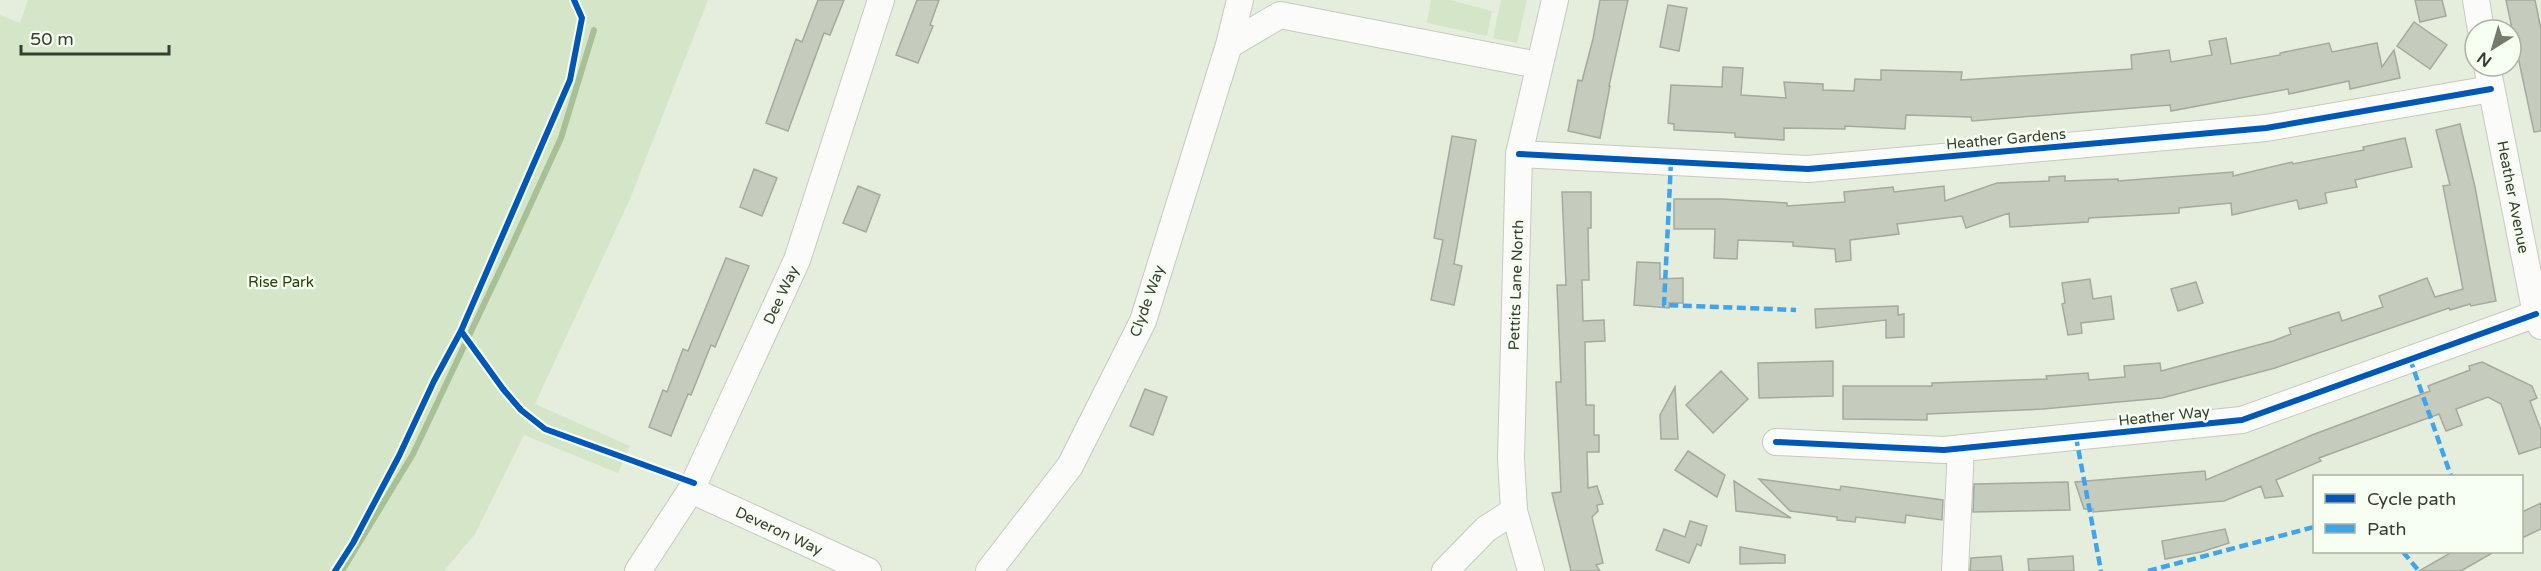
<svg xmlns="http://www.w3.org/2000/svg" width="2541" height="571" font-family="'Varela Round',sans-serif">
<rect width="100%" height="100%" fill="#e5eedd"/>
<path fill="#d5e5c8" d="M28,0H708L630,199L535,404L630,446L618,473L524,435L475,534L444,571H0V15L20,23Z
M1431,0H1450L1492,11L1487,36L1427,23Z
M1501,0H1527L1517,43L1493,38Z"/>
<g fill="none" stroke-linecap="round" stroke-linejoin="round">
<path stroke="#a8c095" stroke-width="6" d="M342,571L413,454L512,245L561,138L594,30"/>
</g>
<path fill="#c5ccbe" stroke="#a4aa9e" stroke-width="1.5" d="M818,0H844L830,35L824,33L788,131L766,123L796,39L802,42Z
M917,0H939L930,25L933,26L918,63L896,55Z
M1600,0H1628L1609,86H1610L1600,138L1568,131L1578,80L1582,81L1593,39Z
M2415,0H2442L2446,16L2420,22Z
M2506,0H2535L2541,29V131L2534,132Z
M1668,5L1687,8L1679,51L1660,47Z
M2414,22L2447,45L2430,69L2397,46Z
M2226,38L2231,64L2280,55V53L2329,43L2332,52L2377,43L2382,67L2394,50L2400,78L2350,89L2349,81L2289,94L2288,89L2171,111L2170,105L1972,121L1971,117L1906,115L1905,129L1845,126V129L1784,128V140L1735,137V133L1674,130V124L1668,123L1671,85L1722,87L1723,67L1743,68L1741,95L1786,98L1784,82L1823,84V90L1854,91L1855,79L1881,80V70L1962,72L1961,80L2132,69L2131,55L2169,50L2171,62L2212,55L2209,41Z
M2460,124L2475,187L2496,301L2471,306L2470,304L2450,310L2449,308L2275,368L2162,398L2043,409L1927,414V420L1843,419V386H1932V383L2047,379L2046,376L2088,373L2089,380L2125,377L2124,366L2160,363L2161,371L2273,341L2291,334L2289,328L2339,312L2342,321L2383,307L2379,296L2427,278L2435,297L2463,289L2443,186L2450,185L2436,130Z
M1452,136L1476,140L1454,264L1462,266L1454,305L1431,300L1443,240L1434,238Z
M2405,138L2412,167L2355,180L2357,187L2325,193L2327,203L2299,209L2297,200L2232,215L2231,203L2179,208V213L2089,218L2088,222L2010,227L2009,213L1966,228L1962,216L1897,224L1899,234L1850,240L1851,260L1836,262L1835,249L1793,246V242L1738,240L1737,259L1714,258L1715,229H1674V199H1722L1787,203V206L1845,202L1844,192L1893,187L1894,192L1944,186L1945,201L1997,183L2049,181V177L2065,176V181L2118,179V181L2233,172V176L2292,162L2293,164L2364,150L2363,147Z
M754,169L777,178L762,216L740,207Z
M858,186L880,195L866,232L843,223Z
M1562,192H1591V228H1588L1589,280H1582L1583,321L1604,320L1605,341L1585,342L1586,405H1594V435H1599V452H1587L1588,488L1597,486L1603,504L1597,505L1598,511L1592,517L1603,563L1596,565L1600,571H1571L1552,493L1561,492L1556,382H1561L1557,285H1566Z
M726,258L749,266L715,347L711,345L691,395L688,394L671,436L649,427L663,390L667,392L683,349L688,351Z
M1637,262L1660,263V279L1683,278V303H1669V308L1634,305Z
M2090,279L2093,299L2111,296L2114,319L2081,323L2082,333L2068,335L2062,304L2065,303L2062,283Z
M2196,282L2203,303L2178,311L2171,289Z
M1898,306V315L1904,314V337L1886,338V320L1816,328L1815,309Z
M1833,361V396L1759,398L1758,363Z
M2482,362L2532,386L2537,398L2530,401L2541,430V447L2519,454L2501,404L2488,397L2456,409L2462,425L2446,431L2439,414L2319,458L2321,461L2276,480L2283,496L2265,498L2261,486L2224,501L2093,512V509H2084L2075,482L2205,471L2206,480L2312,435L2430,391L2428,386L2470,370L2469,366Z
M1721,371L1748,399L1713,433L1686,405Z
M1675,387L1678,439H1661L1660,415Z
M1145,389L1167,397L1153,435L1130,426Z
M1688,451L1725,475L1717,497L1675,470Z
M1759,479L1840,490L1841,486L1943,500L1942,520L1906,515L1905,523L1856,517L1855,522L1837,520V517L1790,511Z
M1734,481L1791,518L1736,511Z
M2068,482L2070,510L1973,512L1974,484Z
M2541,503V529L2522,538V512Z
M1690,521L1707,526L1701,546L1697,544L1689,563L1656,550L1664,529L1685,537Z
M2225,529L2229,543L2201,552L2165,559L2162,541Z
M1740,547L1785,555V563L1740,564Z
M2452,552H2494L2461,571H2419Z
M2001,556L2003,571H1970L1971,558Z
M2073,556L2074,571H2029L2028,559Z"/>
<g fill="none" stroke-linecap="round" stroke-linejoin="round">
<g stroke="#c4cbbe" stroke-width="28">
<path id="minor" d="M2476,0L2481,30
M1229,45L1280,15L1538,65
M2487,66L2536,314L2541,326
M1519,154L1808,169L2266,128L2491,89
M1776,442L1944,450L2242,420L2536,314
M691,490L868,571
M638,571L691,490L797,260L881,0
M989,571L1070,466L1143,321L1229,45L1240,0
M1445,571L1486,529L1514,511
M1531,571L1514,511L1511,458L1519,154L1555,0
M1955,571L1961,448"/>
</g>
<use href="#minor" stroke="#fbfcfa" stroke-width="26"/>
<path stroke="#3fa4eb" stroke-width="4.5" stroke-dasharray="9 4.5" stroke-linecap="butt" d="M1671,162L1664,305L1796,310
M2410,359L2451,476
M2076,437L2101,571
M2403,552L2419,571
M2148,571L2314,527"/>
<g stroke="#f7fff2" stroke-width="10">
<path id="cycleway" d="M1519,154L1808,169L2266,128L2491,89
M461,331L503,389L521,410L545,429L694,483
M1776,442L1944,450L2242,420L2536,314
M335,571L353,543L399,456L434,381L461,331L570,80L582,18L574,0"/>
</g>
<use href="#cycleway" stroke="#0057b8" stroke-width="6"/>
</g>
<g text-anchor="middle" stroke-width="5" stroke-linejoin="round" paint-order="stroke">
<g font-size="15" fill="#373e31" stroke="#f7fff2">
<text transform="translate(2006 139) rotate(-5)" y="5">Heather Gardens</text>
<text transform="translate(2513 197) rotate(79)" y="5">Heather Avenue</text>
<text transform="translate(1516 285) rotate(-88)" y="5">Pettits Lane North</text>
<text transform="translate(781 295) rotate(-65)" y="5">Dee Way</text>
<text transform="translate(1147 301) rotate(-70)" y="5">Clyde Way</text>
<text transform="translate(2164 416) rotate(-6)" y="5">Heather Way</text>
<text transform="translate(779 531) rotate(25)" y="5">Deveron Way</text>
</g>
<g font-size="15" fill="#274105" stroke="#f7fff2">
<text x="281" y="287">Rise Park</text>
</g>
</g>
<rect x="2313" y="475" width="210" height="78" fill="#f7fff2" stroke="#aab2a5" stroke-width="1.5"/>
<rect x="2325" y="494" width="30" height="9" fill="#0057b8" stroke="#aab2a5" stroke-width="1.5"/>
<text x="2367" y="505" font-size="18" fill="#373e31">Cycle path</text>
<rect x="2325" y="524" width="30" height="9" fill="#3fa4eb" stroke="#aab2a5" stroke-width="1.5"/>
<text x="2367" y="535" font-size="18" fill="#373e31">Path</text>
<g transform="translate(2493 48) rotate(217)"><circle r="28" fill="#f7fff2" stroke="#aab2a5" stroke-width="1.5"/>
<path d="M0-4.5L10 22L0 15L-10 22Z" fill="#747c6d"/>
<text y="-9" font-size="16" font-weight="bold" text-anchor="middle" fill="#373e31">N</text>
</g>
<path d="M21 45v9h148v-9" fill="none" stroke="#373e31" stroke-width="3"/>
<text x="30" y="45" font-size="18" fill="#373e31" stroke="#f7fff2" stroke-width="4.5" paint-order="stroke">50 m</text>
</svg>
